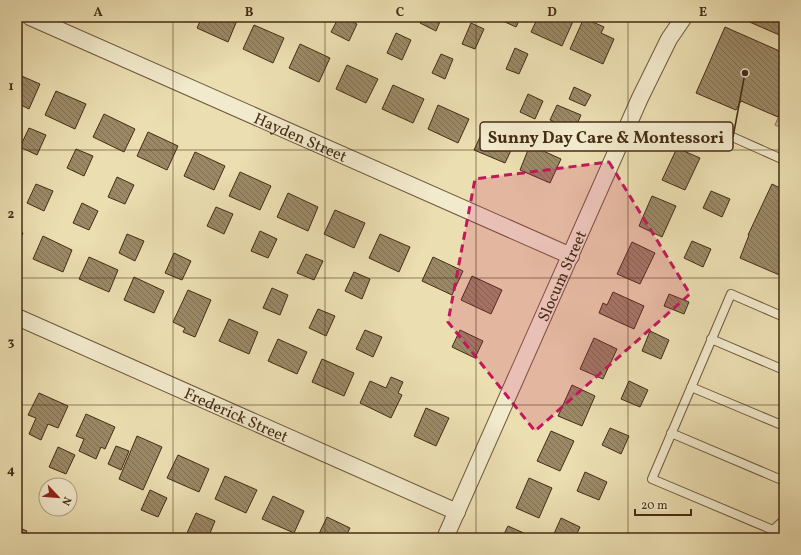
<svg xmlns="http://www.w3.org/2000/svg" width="801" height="555" font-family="Vollkorn,serif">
<defs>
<pattern id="park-crowns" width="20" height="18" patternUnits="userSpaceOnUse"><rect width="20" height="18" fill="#cfc096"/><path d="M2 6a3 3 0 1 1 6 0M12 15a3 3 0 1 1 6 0" fill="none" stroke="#b3a580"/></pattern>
<pattern id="building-back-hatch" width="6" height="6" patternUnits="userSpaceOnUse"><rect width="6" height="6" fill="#9b8966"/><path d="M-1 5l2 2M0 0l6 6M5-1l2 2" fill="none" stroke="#807053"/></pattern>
</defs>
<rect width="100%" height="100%" fill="#ebdeb1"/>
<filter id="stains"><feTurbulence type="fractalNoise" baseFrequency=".005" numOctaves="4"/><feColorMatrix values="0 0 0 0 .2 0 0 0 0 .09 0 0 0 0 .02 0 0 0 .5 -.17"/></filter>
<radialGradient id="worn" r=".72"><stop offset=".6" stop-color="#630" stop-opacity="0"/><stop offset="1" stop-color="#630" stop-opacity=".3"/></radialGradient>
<path fill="url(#park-crowns)" stroke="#8a7656" d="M784,104V129L775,125Z"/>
<path fill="url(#building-back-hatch)" stroke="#452c15" d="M172,17H183L181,21Z
M202,17H237L238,18L228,42L197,28Z
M294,17H305L303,21Z
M339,17H344L357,24L349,41L331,32Z
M422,17H442L436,31L420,23Z
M494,17H521L516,27Z
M538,17H575L562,46L531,32Z
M738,17H784V37Z
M584,18L604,27L601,33L614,39L603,64L570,49Z
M471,23L484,29L475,49L462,44Z
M254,25L284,38L273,63L243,49Z
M725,27L784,53V104L778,117L741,101L736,110L696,93Z
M396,33L411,40L402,60L387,53Z
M300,44L330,58L319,82L289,68Z
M515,48L528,54L519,74L506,69Z
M441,54L453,59L445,79L432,73Z
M347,65L378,79L366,103L336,89Z
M17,74L40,84L29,109L17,103Z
M393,85L424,99L413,123L382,109Z
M574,87L591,95L585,106L569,99Z
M56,91L86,104L75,129L45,115Z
M528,94L543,101L535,119L520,112Z
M438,105L469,119L458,143L428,129Z
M557,105L581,115L574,131L550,120Z
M104,114L135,129L124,152L93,137Z
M485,126L516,140L505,163L474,150Z
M29,128L46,135L37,155L20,147Z
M148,132L178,146L167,170L137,156Z
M530,145L561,159L550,183L520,170Z
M677,148L700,158L685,190L662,180Z
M76,149L93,156L84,176L67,168Z
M195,152L225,166L214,190L184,176Z
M240,172L271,186L260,210L229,196Z
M117,177L134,185L125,204L108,197Z
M36,184L53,191L44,211L27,203Z
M772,184L784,190V277L740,258L749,235H748Z
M711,191L730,199L722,217L703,208Z
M288,193L318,207L308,231L277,217Z
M652,196L676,206L662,237L639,226Z
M82,203L98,211L89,230L73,223Z
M216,207L233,214L224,234L207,226Z
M335,210L365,223L354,248L324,234Z
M17,230L23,233L17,246Z
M260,231L277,239L268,258L251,251Z
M127,234L144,241L135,261L119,253Z
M380,234L410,247L399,272L369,258Z
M43,236L72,250L63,272L33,259Z
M692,241L711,249L703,267L684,258Z
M632,242L655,253L640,284L617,274Z
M174,253L191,261L182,280L165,273Z
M306,254L323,261L314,280L297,273Z
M89,257L118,270L109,292L79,279Z
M433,257L463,271L452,295L422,281Z
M354,272L370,279L362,299L345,291Z
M472,276L502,290L491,314L461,300Z
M134,277L164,291L154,313L124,300Z
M272,288L288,295L280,315L263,308Z
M188,290L211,300L195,337L183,332L185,328L173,322Z
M613,292L644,306L634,329L599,313L603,303L607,305Z
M669,294L689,302L684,314L664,306Z
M318,309L335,316L326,336L309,328Z
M229,319L258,332L249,354L219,341Z
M365,330L382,337L373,357L356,349Z
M460,330L483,341L475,358L452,347Z
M650,331L669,340L661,359L642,351Z
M594,338L617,349L603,379L580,369Z
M278,339L307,352L297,374L268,361Z
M322,359L354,373L344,396L312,382Z
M391,377L403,382L398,393L402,395L391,418L360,403L370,381L386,388Z
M629,381L648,390L640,407L621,399Z
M17,385L21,386L17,394Z
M572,385L595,396L582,426L558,416Z
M39,393L68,406L58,428L48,424L41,440L29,434L36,418L28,415Z
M426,408L449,418L436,446L414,436Z
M86,414L115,427L105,449L101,447L96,459L79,451L84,439L76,436Z
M610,428L629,436L621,454L602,445Z
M551,431L574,441L560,471L537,461Z
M137,436L162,447L143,490L119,479Z
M116,446L129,451L121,470L108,464Z
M58,447L75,455L66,474L49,467Z
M178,455L209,469L199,492L167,478Z
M585,472L607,482L599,500L577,491Z
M225,476L257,490L246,513L215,499Z
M529,478L552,488L539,518L516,508Z
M150,490L167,498L158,517L141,510Z
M273,496L304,511L294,533L262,519Z
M196,513L215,521L208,538H198L187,533Z
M327,517L350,528L345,538H317Z
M561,518L580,527L575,538H558L553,536Z
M508,526L535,538H502Z
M17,527L27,531L23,538H17Z
M359,534L369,538H357Z"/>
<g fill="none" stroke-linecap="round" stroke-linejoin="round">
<g stroke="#6e583c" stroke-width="10">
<path id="service" d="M728,135L784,160
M711,339L784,370
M691,387L784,426
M671,433L784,481
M773,530L784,520
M783,538L773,530L652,479L731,294L784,317"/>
</g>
<g stroke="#6e583c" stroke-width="18">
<g id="minor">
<path id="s1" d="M30,17L571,256"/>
<path id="s2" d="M17,317L457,512"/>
<path id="s3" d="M445,538L640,98L669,39L684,17"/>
</g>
</g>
<use href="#service" stroke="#f2eacc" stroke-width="8"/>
<use href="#minor" stroke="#f2eacc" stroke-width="16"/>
</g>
<path fill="#c2185b" fill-opacity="0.2" stroke="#c2185b" stroke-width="3" stroke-dasharray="8 5" stroke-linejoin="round" d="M609,162L690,294L535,431L448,322L475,179Z"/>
<path fill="none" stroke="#452c15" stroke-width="1" stroke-opacity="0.55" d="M173,17V538M325,17V538M476,17V538M628,17V538M17,150H784M17,278H784M17,405H784"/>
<g text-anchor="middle" stroke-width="3" stroke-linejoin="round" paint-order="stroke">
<g font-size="16" fill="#452c15" stroke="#f2eacc">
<text dy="6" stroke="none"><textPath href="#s1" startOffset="296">Hayden Street</textPath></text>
<text dy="6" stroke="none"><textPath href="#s3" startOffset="287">Slocum Street</textPath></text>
<text dy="6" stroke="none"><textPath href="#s2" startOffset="240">Frederick Street</textPath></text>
</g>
</g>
<path fill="none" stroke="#452c15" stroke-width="1.5" d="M745 73L733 137"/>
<circle fill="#452c15" stroke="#f2eacc" stroke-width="1.5" cx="745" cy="73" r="4"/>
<rect fill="#f2eacc" stroke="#452c15" stroke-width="1.5" x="480" y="122" width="253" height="29" rx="4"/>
<g font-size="17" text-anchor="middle" font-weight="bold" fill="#452c15">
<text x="606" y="143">Sunny Day Care &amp; Montessori</text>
</g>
<rect width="801" height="555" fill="none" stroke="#ebdeb1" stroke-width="44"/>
<g transform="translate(58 497) rotate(116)"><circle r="19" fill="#f2eacc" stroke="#ad9e83"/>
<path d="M0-3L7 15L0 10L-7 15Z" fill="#8f2418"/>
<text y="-6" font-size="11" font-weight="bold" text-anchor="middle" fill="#452c15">N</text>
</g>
<path d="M635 509v6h56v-6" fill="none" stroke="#452c15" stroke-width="2"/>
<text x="641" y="509" font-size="12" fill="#452c15" stroke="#f2eacc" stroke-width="3" paint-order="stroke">20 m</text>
<rect x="22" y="22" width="757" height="511" fill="none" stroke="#452c15" stroke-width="1.5"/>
<g font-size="13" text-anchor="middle" font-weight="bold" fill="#452c15">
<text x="98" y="16">A</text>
<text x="249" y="16">B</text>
<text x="400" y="16">C</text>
<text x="552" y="16">D</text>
<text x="703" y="16">E</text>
<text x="11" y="90">1</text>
<text x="11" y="218">2</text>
<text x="11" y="346">3</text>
<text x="11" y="474">4</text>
</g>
<rect width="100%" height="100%" filter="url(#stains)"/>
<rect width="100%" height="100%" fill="url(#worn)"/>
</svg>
